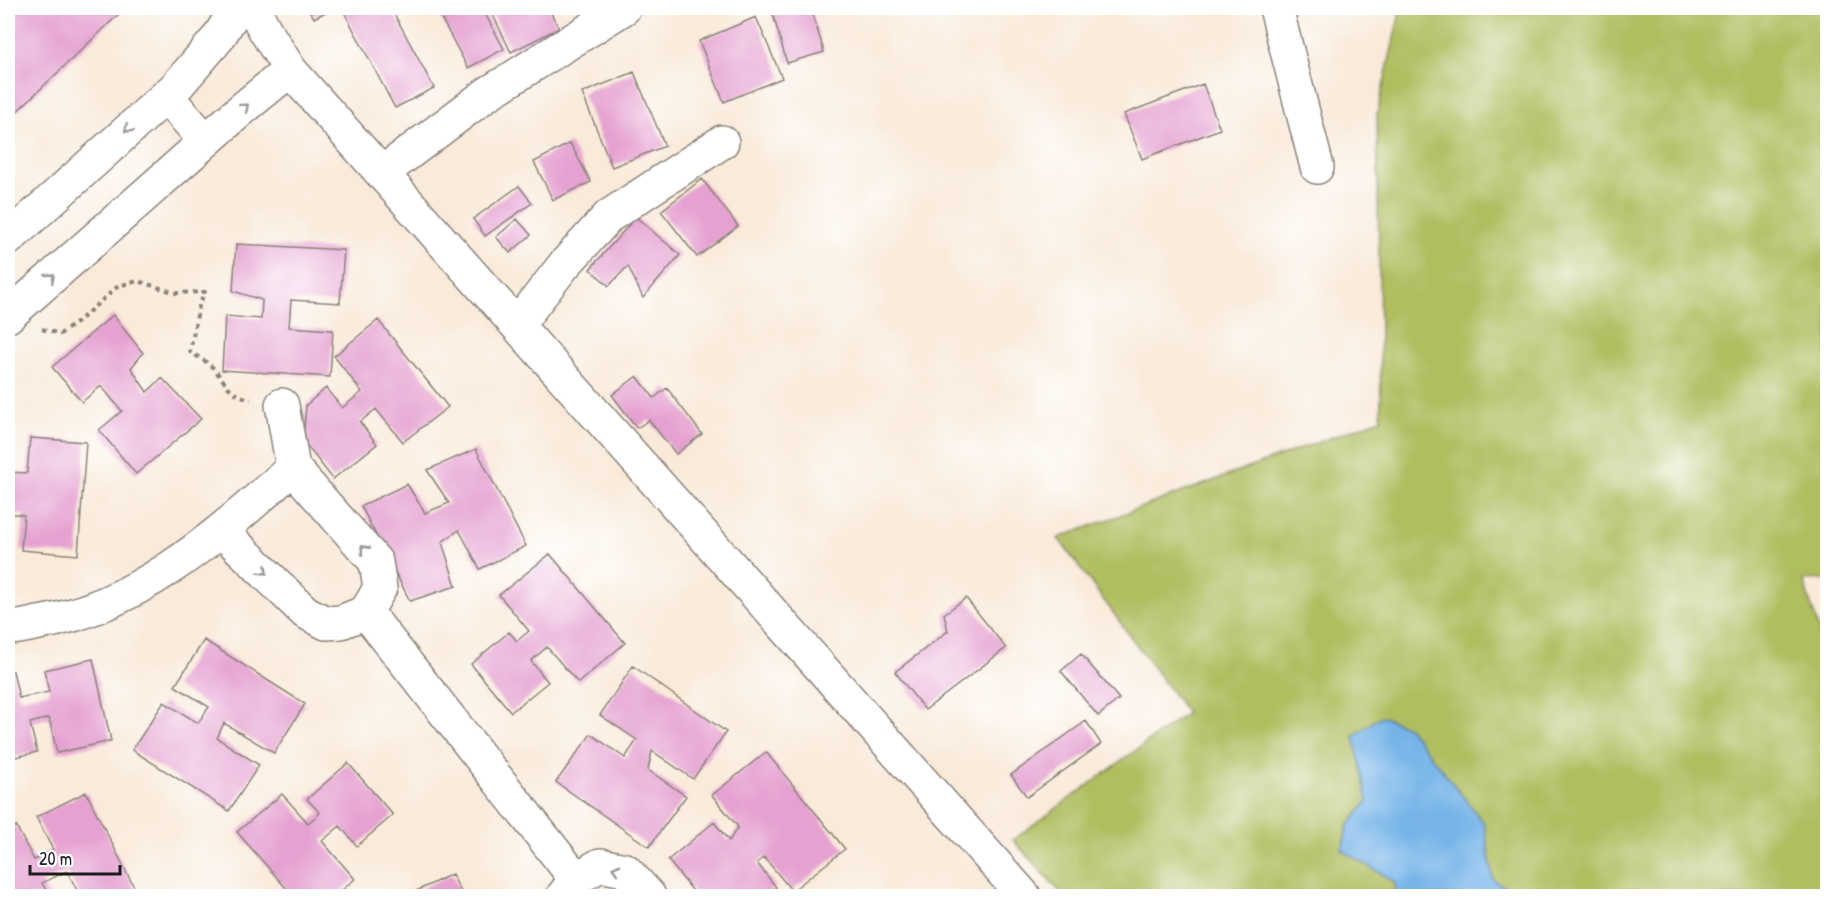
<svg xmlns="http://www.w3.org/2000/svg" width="1835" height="904" font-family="'Patrick Hand',sans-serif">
<rect width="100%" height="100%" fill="#fff"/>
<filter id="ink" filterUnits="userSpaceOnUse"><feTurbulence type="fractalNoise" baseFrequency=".0167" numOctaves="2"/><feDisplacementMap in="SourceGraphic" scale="12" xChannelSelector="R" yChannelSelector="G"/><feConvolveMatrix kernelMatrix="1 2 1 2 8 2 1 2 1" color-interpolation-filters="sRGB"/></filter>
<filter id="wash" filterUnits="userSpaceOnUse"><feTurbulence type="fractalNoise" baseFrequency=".008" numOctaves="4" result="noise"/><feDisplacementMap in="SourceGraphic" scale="24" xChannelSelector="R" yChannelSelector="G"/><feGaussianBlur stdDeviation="1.35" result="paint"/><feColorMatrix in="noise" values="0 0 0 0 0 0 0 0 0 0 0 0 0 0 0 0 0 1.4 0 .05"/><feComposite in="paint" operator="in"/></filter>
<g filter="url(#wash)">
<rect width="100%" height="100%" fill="#f9ead9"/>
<path fill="#b0be61" stroke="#666d3e" stroke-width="1.5" d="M1401,8H1827L1828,579L1803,580L1827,654V896H1064L1013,840L1187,713L1058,538L1381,419L1377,114Z"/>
<path fill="#75b3e8" stroke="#486882" stroke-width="1.5" d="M1381,716L1408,727L1484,823L1493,879L1517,896H1395V882L1342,850L1348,826L1368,801L1354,736Z"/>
<g id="blocks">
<path fill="#e5a1d0" d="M8,8H117L121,12L8,120Z
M308,8H334L314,18Z
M342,8H391L434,88L395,108Z
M455,8H482L504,49L468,68L440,16Z
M494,8H548L559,28L511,52L491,11Z
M771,8H811L824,52L787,63Z
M756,17L782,78L724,102L699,41Z
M634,72L665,146L612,167L582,93Z
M1203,84L1220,129L1142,159L1124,114Z
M570,143L591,182L553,200L534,162Z
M702,179L738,226L697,257L661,211Z
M519,186L532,203L485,236L473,219Z
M636,217L680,255L643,298L628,266L609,286L590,269Z
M517,219L531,235L510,253L496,237Z
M236,244L344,250L340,303L291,300L289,327L333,330L330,377L222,370L225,316L261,319L262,300L233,291Z
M113,315L143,353L131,368L147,392L162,378L201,419L136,474L99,430L122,411L101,386L82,402L52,367Z
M378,320L448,407L403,442L376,409L360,422L377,444L333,479L303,441L306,405L326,388L342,408L362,392L334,356Z
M637,376L654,398L667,388L702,434L676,454L649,420L637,428L612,395Z
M30,438L86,442L78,555L21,550L24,515L8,513V472L27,473Z
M476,449L526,546L480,569L459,530L442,542L456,586L410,601L361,506L407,484L425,513L449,503L427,470Z
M550,554L625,643L578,683L547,647L531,661L548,682L511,712L471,664L509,632L517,641L529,631L499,595Z
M966,598L1006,648L925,710L895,672L948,631L944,614Z
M204,640L305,704L274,753L224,723L217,738L259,765L229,811L132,750L164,702L198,723L209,707L175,686Z
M1081,654L1119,699L1098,716L1061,671Z
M93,659L111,741L57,753L49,718L30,723L37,752L8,759V672L13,671L19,698L49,692L44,670Z
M633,666L726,732L693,779L652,751L648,770L686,796L649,847L556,782L591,734L625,758L637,740L600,715Z
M1086,721L1101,744L1027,797L1011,775Z
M766,752L845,849L792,891L764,857L757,863L776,887L764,896H697L668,860L714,822L729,841L738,827L712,795Z
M348,763L393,815L357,846L340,826L322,841L355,879L335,896H293L237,832L282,794L308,823L320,813L307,799Z
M86,792L136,891L124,896H80L67,871L42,883L49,896H8V831L16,826L34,860L53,850L36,817Z
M452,874L463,896H406Z"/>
</g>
</g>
<g filter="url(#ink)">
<use href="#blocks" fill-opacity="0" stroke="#8a837a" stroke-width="1.5"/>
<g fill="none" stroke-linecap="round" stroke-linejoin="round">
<g stroke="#8a837a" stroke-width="36">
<path id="minor" d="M253,8L265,30L290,70L1024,896
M1276,8L1317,167
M166,96L206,141
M382,173L487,94L624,8
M8,239L176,87L218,38L237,8
M8,316L241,110L290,70
M517,325L564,265L609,216L722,142
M222,531L305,612L326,623L341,622L366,612L380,588L376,562L293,468
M366,612L576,879
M8,628C18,628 29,625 39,623C140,606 218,534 293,468L282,405
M563,896L576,879L600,865L625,870L649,896"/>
</g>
<path stroke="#8a837a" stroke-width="4" stroke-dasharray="4.5 4.5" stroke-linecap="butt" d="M42,329L60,334L76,323L118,286L138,281L176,293L205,292L199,305L190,352C198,357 208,362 214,369C227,384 230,395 251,399"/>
<use href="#minor" stroke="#fff" stroke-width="33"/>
</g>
<defs><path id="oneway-chevron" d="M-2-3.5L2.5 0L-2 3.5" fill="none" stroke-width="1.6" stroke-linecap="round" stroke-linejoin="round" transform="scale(1.5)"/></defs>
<g stroke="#999">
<use href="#oneway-chevron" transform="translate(245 107) rotate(-40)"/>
<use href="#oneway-chevron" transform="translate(128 129) rotate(138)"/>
<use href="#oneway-chevron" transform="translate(51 277) rotate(-41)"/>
<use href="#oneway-chevron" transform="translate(364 549) rotate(-132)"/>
<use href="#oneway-chevron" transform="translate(264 571) rotate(44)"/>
<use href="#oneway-chevron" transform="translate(616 869) rotate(-166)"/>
</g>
</g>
<rect width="1835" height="904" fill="none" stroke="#fff" stroke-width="30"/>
<path d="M30 865v9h90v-9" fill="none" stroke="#1c1c1c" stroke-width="3"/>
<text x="39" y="865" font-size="18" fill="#1c1c1c" stroke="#ffffff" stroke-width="4.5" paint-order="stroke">20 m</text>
</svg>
